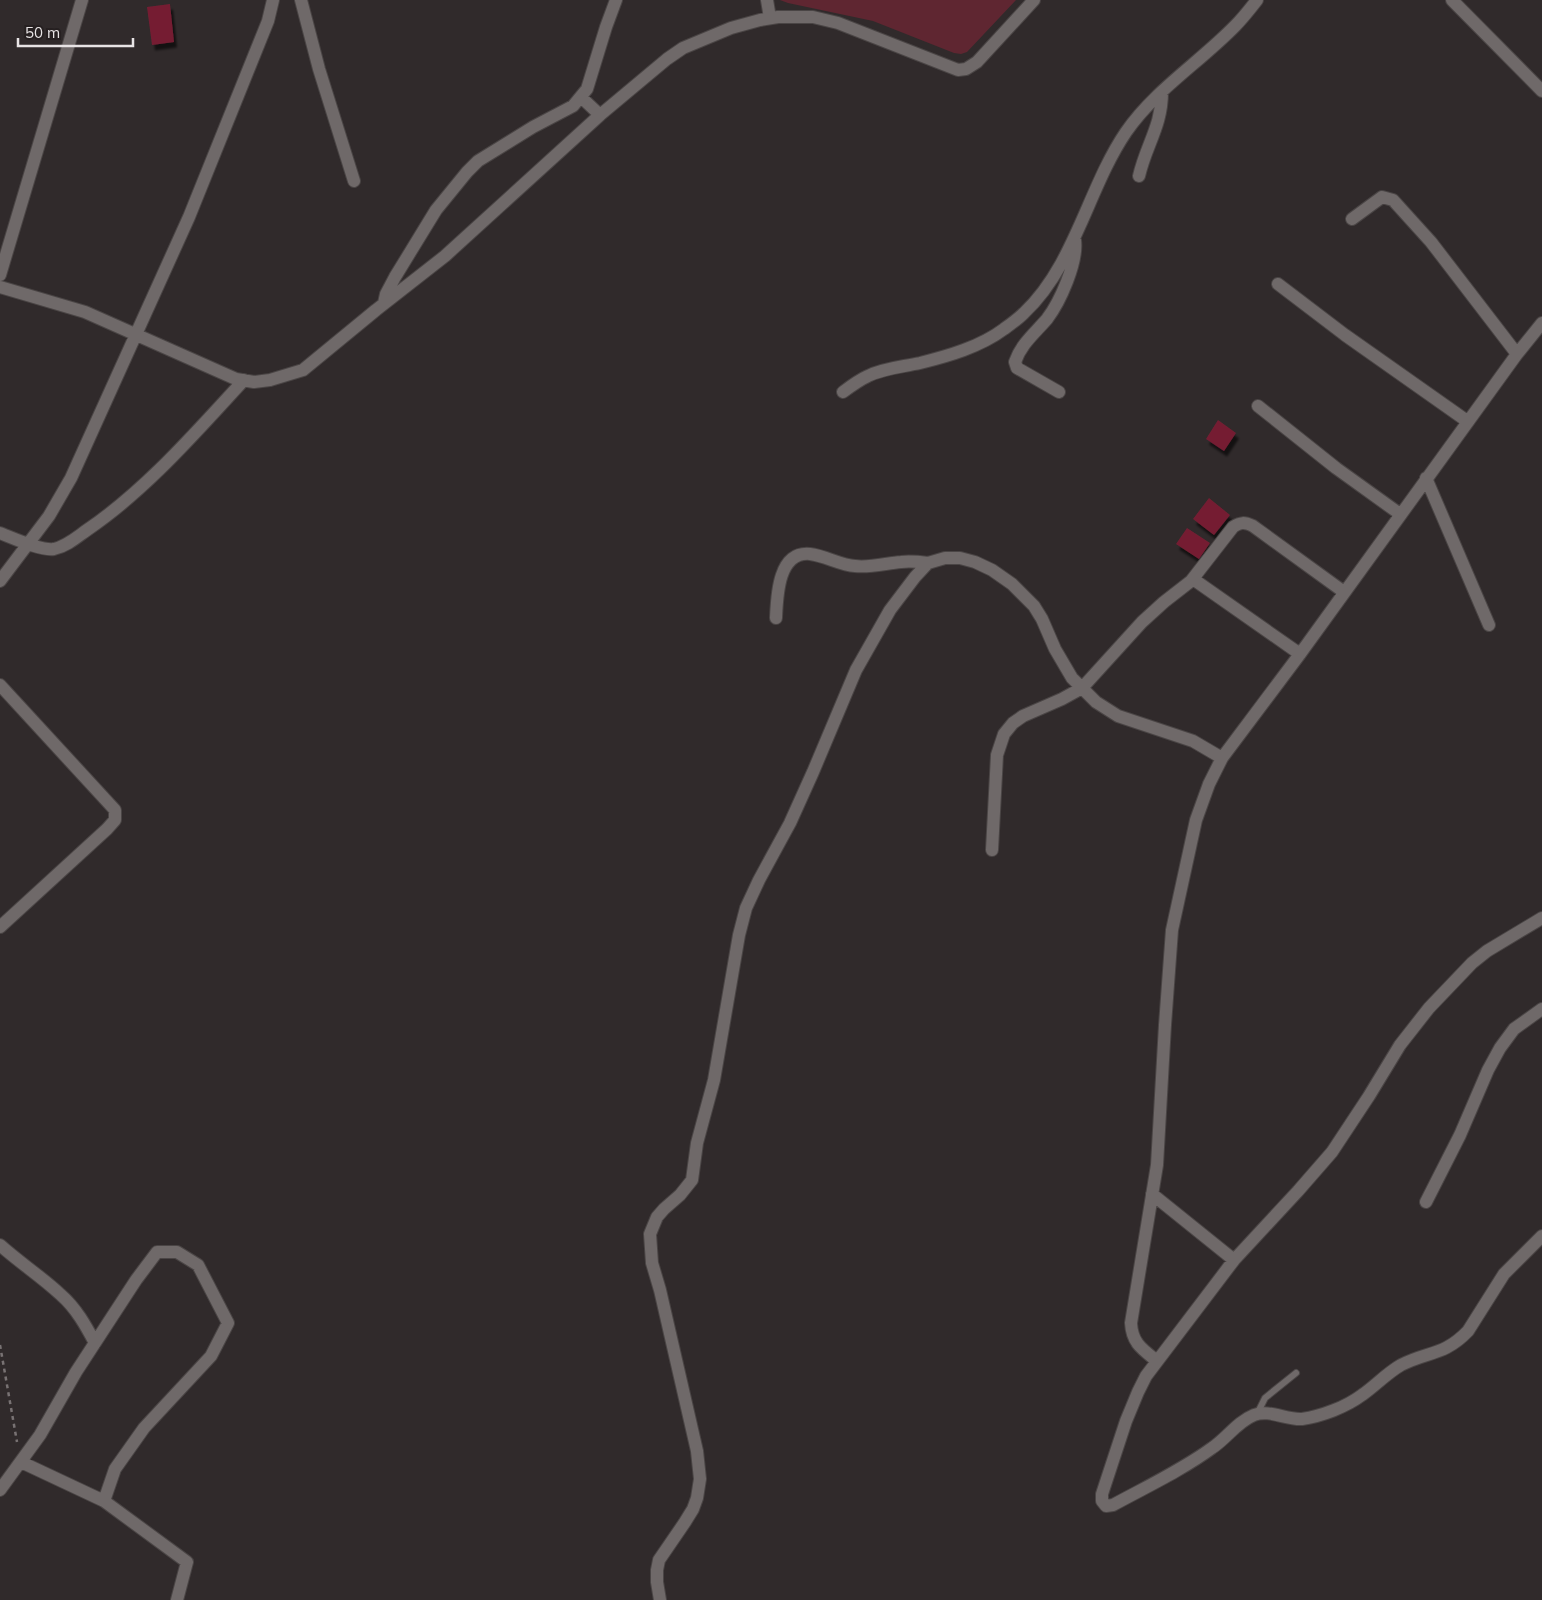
<svg xmlns="http://www.w3.org/2000/svg" width="1542" height="1600" font-family="Mulish,sans-serif">
<defs>
<filter id="shadow"><feDropShadow dx="3" dy="5.5" stdDeviation="1" flood-color="#0009"/></filter>
</defs>
<rect width="100%" height="100%" fill="#302a2b"/>
<path fill="#5f2631" d="M780,0H1016L967,52L961,54L954,53L873,21L788,3Z"/>
<path fill="#741f33" filter="url(#shadow)" d="M170,4L174,42L152,45L147,7Z
M1218,420L1236,433L1224,451L1206,439Z
M1209,498L1230,515L1214,535L1193,519Z
M1187,528L1210,543L1199,559L1176,544Z"/>
<g fill="none" stroke-linecap="round" stroke-linejoin="round">
<g stroke="#4a4545" stroke-width="8">
<path id="lane" d="M1257,1414L1265,1398L1296,1373"/>
</g>
<g stroke="#4a4545" stroke-width="14">
<path id="street" d="M301,0L319,69L354,181
M767,0L770,18
M1452,0L1542,91
M582,98L600,115
M1139,176C1146,145 1162,126 1162,92
M1352,219L1382,197L1393,200L1431,242L1517,354
M0,275L82,0
M1278,284L1345,335L1467,421
M0,287L85,312L236,379L254,382L270,380L303,370L376,310L445,256L600,115L667,59L683,48L731,28L760,20L778,17H813L838,23L958,70L966,69L977,62L1034,0
M384,303L386,294L395,277L436,210L467,172L478,161L533,127L573,106L587,89L606,27L616,0
M843,392C851,386 859,380 868,376C884,368 902,367 920,363C948,356 980,347 1004,329C1011,324 1018,319 1024,313C1075,265 1088,188 1126,132C1155,90 1200,62 1235,26C1243,18 1250,9 1257,0
M1059,392L1017,368L1015,362C1021,344 1035,333 1047,319C1060,302 1078,262 1075,240
M1258,406L1336,468L1400,514
M1426,478L1489,625
M0,533C13,538 41,551 54,549C67,546 77,537 87,530C146,490 196,432 244,380
M1193,579L1300,654
M0,581L49,516L71,478L189,217L268,21L273,0
M776,618C777,596 778,551 810,554C826,556 840,565 855,566C870,568 887,563 901,562C910,561 920,562 928,563
M0,685L115,810V820L107,829L0,927
M992,850L997,755L1004,734L1013,723L1023,716L1062,699L1082,688L1142,622L1164,602L1191,581L1233,527C1241,522 1244,522 1253,526L1344,592
M1542,918L1487,951L1472,963L1429,1008L1400,1045L1369,1096L1332,1152L1298,1191L1234,1260L1146,1376L1138,1392L1126,1421L1102,1494V1501L1106,1506L1113,1505C1146,1487 1182,1470 1212,1448C1227,1438 1237,1422 1254,1415C1269,1409 1286,1420 1302,1419C1322,1416 1346,1407 1362,1395C1375,1386 1387,1373 1401,1365C1428,1351 1444,1356 1468,1331L1504,1274L1542,1236
M1152,1194L1234,1260
M1426,1202L1460,1135L1488,1070L1500,1048L1514,1029L1542,1009
M0,1245C20,1263 42,1277 61,1295C76,1308 86,1326 95,1343
M1157,1361C1142,1349 1132,1343 1131,1323L1157,1165L1165,1025L1172,930L1196,820L1209,784L1222,758L1300,654L1517,354L1542,323
M21,1462L104,1501L187,1562L177,1600
M0,1490L40,1435L76,1372L136,1280L157,1252H177L198,1265L228,1323L211,1356L144,1428L115,1469L104,1501
M660,1600L657,1582V1570L659,1560L685,1522L693,1509L697,1498L700,1479L697,1451L660,1290L652,1263L650,1234L657,1217L664,1209L680,1195L692,1180L697,1143L714,1080L739,935L746,908L759,880L790,823L813,772L856,670L890,610L915,577L928,563L945,558H960L975,562L992,570L1012,584L1034,606L1042,619L1055,649L1072,678L1096,702L1118,716L1193,741L1222,758"/>
</g>
<path stroke="#787273" stroke-width="2.5" stroke-dasharray="4 4" stroke-linecap="butt" d="M0,1345L17,1442"/>
<use href="#lane" stroke="#6f6969" stroke-width="6"/>
<use href="#street" stroke="#6f6969" stroke-width="12"/>
</g>
<path d="M18 38v8h115v-8" fill="none" stroke="#e8e4e5" stroke-width="2.5"/>
<text x="25" y="38" font-size="15" fill="#e8e4e5" stroke="#262021" stroke-width="4" paint-order="stroke">50 m</text>
</svg>
